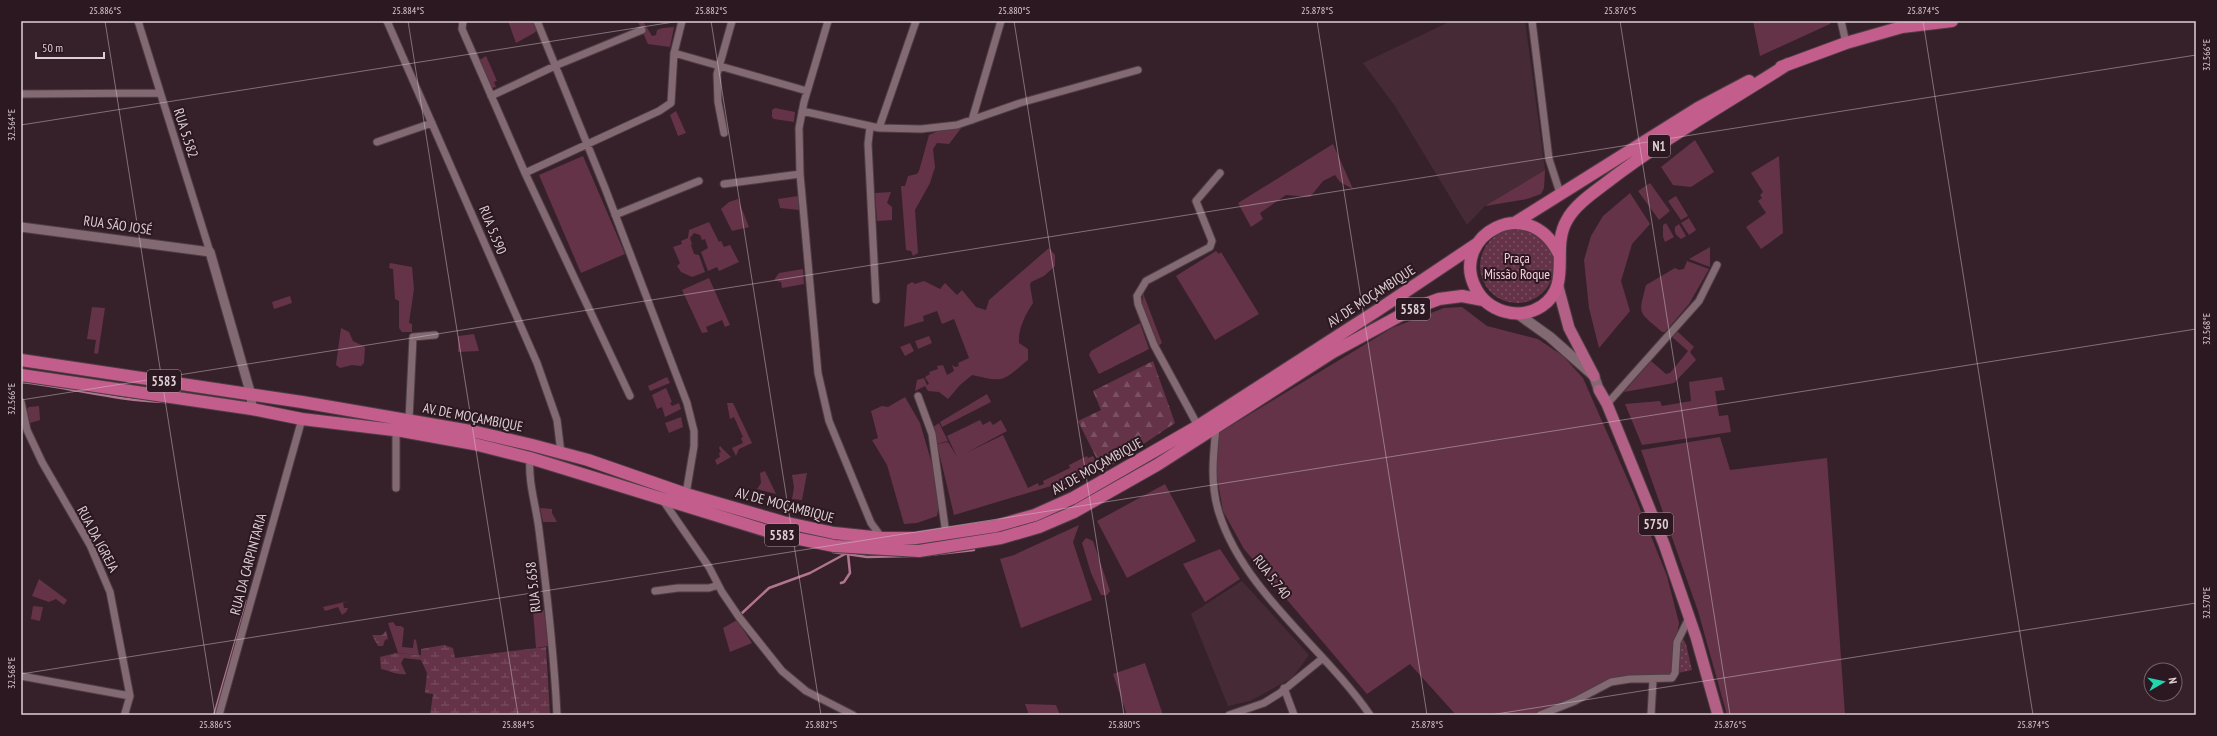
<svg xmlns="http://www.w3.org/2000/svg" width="2217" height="736" font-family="'PT Sans Narrow',sans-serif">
<defs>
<pattern id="forest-firs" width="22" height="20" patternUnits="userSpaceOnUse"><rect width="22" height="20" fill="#643348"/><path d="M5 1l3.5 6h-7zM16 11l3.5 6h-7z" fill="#7a5062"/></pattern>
<pattern id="wetland-marsh" width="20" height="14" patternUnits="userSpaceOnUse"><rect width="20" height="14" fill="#643348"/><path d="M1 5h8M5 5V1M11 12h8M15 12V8" fill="none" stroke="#7a5062"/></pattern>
<pattern id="park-dots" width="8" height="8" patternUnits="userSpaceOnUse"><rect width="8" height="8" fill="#643348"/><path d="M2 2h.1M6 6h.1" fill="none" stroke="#7a5062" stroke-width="1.8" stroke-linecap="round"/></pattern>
</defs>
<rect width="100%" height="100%" fill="#36212a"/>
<path fill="#462b36" d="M1451,21H1525L1545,170L1485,206L1467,225L1395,106L1363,63Z
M1242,581L1309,655L1292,678L1250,701L1228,706L1191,614Z"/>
<path fill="#643348" d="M508,21H536L538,29L534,33L516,43Z
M643,21L652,36L656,35L657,30L663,28L674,27L670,47L648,44L638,22Z
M1753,21H1831L1830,24L1760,56Z
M486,56L497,81L494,82L496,87L491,88L478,61Z
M775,108L795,112L794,122L774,119L772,117V110Z
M676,111L686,133L678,136L670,115Z
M962,127L949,144L937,143L933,149L935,167L930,183L915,210L918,253L913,256L911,251L906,250L901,186H905L908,176L917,174L919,171L929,135L938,131Z
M1695,140L1714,172L1691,187L1673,185L1661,167Z
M1333,144L1353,189L1340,182L1335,175L1323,181L1310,197L1286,195L1260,213L1263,219L1251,227L1238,203Z
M583,156L625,254L581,273L539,175Z
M1779,156L1783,233L1761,249L1746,227L1766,213L1758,201L1762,198L1760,195L1763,192L1751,173Z
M1545,170L1544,188L1541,194L1527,199L1485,206Z
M1650,183L1670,211L1659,220L1638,191Z
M891,192L887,203L892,207V220L877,221L875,193Z
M1630,193L1650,224L1632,244L1621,281L1630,311L1599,348L1589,308L1584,260L1591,236L1603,216Z
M798,196L799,210L780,208L778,199Z
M1676,196L1688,216L1681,220L1668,201Z
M738,199L749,227L732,231L721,209L729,202Z
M1689,218L1696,230L1689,235L1681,223Z
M709,222L719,242L721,241L724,247L730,245L739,262L719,271L717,267L708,271L701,252L708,248L705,239L702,240L700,235L694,233L690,238L692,244L691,245L694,254L699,255L705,272L692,277L681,272L677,266L680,263L673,247L682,244L681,241L688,238L689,230Z
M1666,223L1674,237L1665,242L1663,237V225Z
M1679,224L1686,236L1681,239C1676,235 1674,233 1675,227Z
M1710,247V267L1689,259Z
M1049,248L1055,255V266L1044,276L1031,282L1030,285L1033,303C1025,315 1018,329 1019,343L1028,349V360C1002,381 1006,383 972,375L960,385L948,399L939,392L928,391L925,386L915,391L917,380L924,378L927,385L929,384L925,377L930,374L929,372L938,369L937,366L943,365L947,375L954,371L952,365L955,367L959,366L958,363L969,358L954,319L942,324L937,311L923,316L924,321L904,327L907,285L912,282L915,284L924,281L940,289L945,283L957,295L962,290L976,307L986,310L989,300Z
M1216,251L1219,254L1221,252L1259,314L1215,340L1176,276Z
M1687,261L1709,269L1689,304L1665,332H1662C1638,311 1638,316 1646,285L1675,268L1679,270L1684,269Z
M390,263L412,267L414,289L409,323L412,324V332H402L399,328V301L395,299L393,269L389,268Z
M803,269L804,284L782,288L781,282L774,280L779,273Z
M709,278L730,325L725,327L722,320L706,327L708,332L702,333L682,290Z
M1143,293L1162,343L1158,346L1142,306Z
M290,296L292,303L274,309L272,302Z
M92,307L105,308L98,354L94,353L96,340L87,339Z
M1462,307L1487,326L1538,339L1563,356L1583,378L1634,494L1667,576L1679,623L1670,676L1630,677L1552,708L1530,715H1456L1410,664L1367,694L1244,549L1223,511L1216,471L1219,433L1392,328L1444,308Z
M1140,323L1149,349L1099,374L1089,355L1091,351Z
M341,328L349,332L353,341L365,347L364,363L361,366L352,365L340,368L336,365Z
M1677,331L1694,347L1690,352L1696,360L1674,383L1624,392L1651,361L1666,374L1670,373L1688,351L1672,337Z
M474,334L479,351L458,352V336Z
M929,336L932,343L918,349L915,341Z
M910,343L914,351L905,356L900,347Z
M667,377L670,383L650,391L648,386Z
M1722,377L1725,390L1715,391L1719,416L1728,415L1731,432L1642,445L1625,404L1660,401L1662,406L1691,401L1689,382Z
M666,388L672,402L670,403L672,406L679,403L681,409L665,417L662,407L657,409L652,395Z
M987,394L991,402L942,427L940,422Z
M905,397L920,423L932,464L940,500L937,516L917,523L904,524L887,465L872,440L878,438L871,411L882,406L888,407Z
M727,403H733L752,443L739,449L736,456L732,448L743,443L741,438L743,437L734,417L730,419Z
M39,406L40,420L30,423L27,409L29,407Z
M681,417L683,427L669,433L665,423Z
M980,420L983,425L990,421L993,425L1001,420L1007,431L966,453L1003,435L1028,488L1038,483L1039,486L1044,484L1043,481L1070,468L1069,465L1087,456L1088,458L1093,456L1099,467L1062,485L1061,483L954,515L937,444L948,442L957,457L947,436Z
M939,423L948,441L936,444L933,427Z
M1720,437L1730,470L1827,458L1845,715H1727L1698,611L1641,450Z
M720,446L731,457L717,465L715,460L720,457L719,453L721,452L719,448Z
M765,471L776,494L757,489L761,483L760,473Z
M807,473L802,500L792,499L794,487L792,475Z
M1165,484L1196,541L1127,578L1097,521Z
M540,508L552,509V513L557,522H543Z
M1079,525L1073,542L1092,600L1021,628L1000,559L1014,555Z
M1086,538L1093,541L1110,591L1107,595H1101L1091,573L1082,543Z
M1220,549L1240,579L1205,602L1183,564Z
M39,579L67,600L64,605L56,599L49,602L32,596Z
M349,601L343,603L344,608H348L346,612L342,615L338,607L325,611L323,607Z
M33,606L43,607L40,621L31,619Z
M544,610L548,646L536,648L533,611Z
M737,620L752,643L730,652L723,628Z
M393,622L396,626H401L404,628L402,647L413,648L414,639L416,640L419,655L398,653L388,623Z
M1145,663L1163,715H1127L1113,674Z
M1025,704L1056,705L1060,715H1029Z"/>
<path fill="url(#forest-firs)" d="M1153,361L1175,423L1103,471L1078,421L1101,410L1093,391Z"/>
<path fill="url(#wetland-marsh)" d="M386,631L388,639L385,640L383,646H378L372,635H382Z
M444,645L453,648L455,658L546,647L550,715H430L433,694L425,693L427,673L421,660L404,658L401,663L406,674C395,675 391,671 381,669L380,657L396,653L421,655V649Z"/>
<path fill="url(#park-dots)" d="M1480 266a37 37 0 1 1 74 0a37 37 0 1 1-74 0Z
M1682,637L1686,644L1692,670L1678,673V652Z"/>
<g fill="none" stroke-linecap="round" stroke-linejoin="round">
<path stroke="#b0758f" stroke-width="2.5" d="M21,382C69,387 116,401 165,402
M833,552L867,557L910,556
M929,555L974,550
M841,583L844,582L850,573L848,554
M741,614L769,588L810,573L845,554
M214,715L247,601"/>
<g stroke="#4f3d44" stroke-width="9">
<path id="minor" d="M138,21L210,252
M387,21L537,363L557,420L561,453
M463,21L462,29L525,173L630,396
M537,21L605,188L687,403L694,431V446L686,494
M828,21L804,102L799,128L800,174L818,373L829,421L871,523L882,538
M1532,21L1549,159L1560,193
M1841,21L1846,43
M674,53L807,91
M21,94L160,93
M491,96L557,65L642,30
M802,111L879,128L921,129L957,125L1020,103L1138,70
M972,120L1001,21
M870,127L868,144L876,300
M879,128L916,21
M724,133L718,102L717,74L732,21
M377,142L432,123
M525,173L659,111L671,103L674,53L682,21
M724,184L800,174
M615,215L699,181
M918,396L932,434L946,534
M21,402L27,430L42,462L90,545L110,592L130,696L125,713L126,715
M1607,404L1699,301L1717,265
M409,420L413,337L435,335
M1198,426L1154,345L1138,304L1137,296L1146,281L1210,247L1212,241L1196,201L1220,173
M1216,428C1213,456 1210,485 1219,513C1244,592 1324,648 1370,715
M530,458C528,483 536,505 539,530C547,592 554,653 557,715
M396,488V431
M662,499L709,567L722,592L739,617L782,671L806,691L853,715
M655,591L678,588H709L718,585
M21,676L130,696
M1284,688L1294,715
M219,715L302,419
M1229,715L1264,703L1280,693L1323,658
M1540,715L1575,701L1611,682L1630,679L1672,678L1675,673L1677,642L1688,620
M1651,715L1653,680"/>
</g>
<g stroke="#4f3d44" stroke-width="11">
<path id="tertiary" d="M21,227L210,252L251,395L252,409"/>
</g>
<g stroke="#4f3d44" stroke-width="12">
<path id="secondary" d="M1518,314L1550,337L1594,376L1599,390"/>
</g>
<g stroke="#4f3d44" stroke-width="13">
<path id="primary" d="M1558,287L1569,328L1594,376
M1599,390L1607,404L1664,544L1696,637L1718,715"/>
</g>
<g stroke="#4f3d44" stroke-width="14">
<path id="trunk" d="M1781,67L1846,43L1902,27L1952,21
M1516,222L1698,108L1749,81
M1559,254C1528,191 1450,236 1475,287C1487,312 1519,321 1542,306C1573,285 1550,249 1567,220C1575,205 1593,193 1606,183C1663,139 1727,103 1788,64
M21,360L302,402L476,432L532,445L588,460L686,494L783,522L834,533L882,538H916L996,526L1035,515L1073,498L1198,426L1378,310L1478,243
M21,375L252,409L302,419L402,431L474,444L530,458L780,535L834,546L919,551L1001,538L1039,527L1074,512L1157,465L1333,352L1412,309L1439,299L1462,296L1483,300"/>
</g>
<use href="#minor" stroke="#826972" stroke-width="7"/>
<use href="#tertiary" stroke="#826972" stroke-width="9"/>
<use href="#secondary" stroke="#826972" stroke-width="10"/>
<use href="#primary" stroke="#b26085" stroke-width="11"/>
<use href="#trunk" stroke="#c25d8c" stroke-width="12"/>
</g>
<path fill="none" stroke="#ddcfd4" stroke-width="1" stroke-opacity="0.45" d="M105,21L215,715M408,21L518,715M711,21L821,715M1014,21L1124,715M1317,21L1427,715M1620,21L1730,715M1923,21L2033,715M21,125L680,21M21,400L2196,55M21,674L2196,329M1490,715L2196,603"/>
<g text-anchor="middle" stroke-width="4" stroke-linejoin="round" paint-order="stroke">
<g fill="#2c1820" stroke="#a8989e" stroke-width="1">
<rect x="1648" y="135" width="22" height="22" rx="3"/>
<rect x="1396" y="298" width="34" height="22" rx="3"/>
<rect x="147" y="370" width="34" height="22" rx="3"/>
<rect x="1639" y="513" width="34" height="22" rx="3"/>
<rect x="765" y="524" width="34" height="22" rx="3"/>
</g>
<g font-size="13" font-weight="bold" fill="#ddcfd4">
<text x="1659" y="151">N1</text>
<text x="1413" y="314">5583</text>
<text x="164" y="386">5583</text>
<text x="1656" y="529">5750</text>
<text x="782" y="540">5583</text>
</g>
<g font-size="14" fill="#ddcfd4" stroke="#2c1820">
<text transform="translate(186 133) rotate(72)" y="5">RUA 5.582</text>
<text transform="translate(118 225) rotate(8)" y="5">RUA SÃO JOSÉ</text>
<text transform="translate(493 230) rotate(68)" y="5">RUA 5.590</text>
<text transform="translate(1371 296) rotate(-33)" y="5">AV. DE MOÇAMBIQUE</text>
<text transform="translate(473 417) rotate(11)" y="5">AV. DE MOÇAMBIQUE</text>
<text transform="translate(1097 466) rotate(-29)" y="5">AV. DE MOÇAMBIQUE</text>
<text transform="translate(785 505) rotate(15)" y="5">AV. DE MOÇAMBIQUE</text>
<text transform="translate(98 539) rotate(62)" y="5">RUA DA IGREJA</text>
<text transform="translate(248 564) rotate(-75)" y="5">RUA DA CARPINTARIA</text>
<text transform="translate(1272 577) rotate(52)" y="5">RUA 5.740</text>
<text transform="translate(533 587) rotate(-96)" y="5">RUA 5.658</text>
</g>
<g font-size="14" fill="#fbcddf" stroke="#2c1820">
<text x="1517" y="263">Praça<tspan x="1517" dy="16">Missão Roque</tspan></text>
</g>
</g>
<rect width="2217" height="736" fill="none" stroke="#2c1820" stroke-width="44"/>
<g transform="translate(2163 682) rotate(81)"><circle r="19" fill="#2c1820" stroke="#736168"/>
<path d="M0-3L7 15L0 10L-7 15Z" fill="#20d5b0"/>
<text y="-6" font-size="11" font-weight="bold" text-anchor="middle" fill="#ddcfd4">N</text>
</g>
<path d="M36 52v6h68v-6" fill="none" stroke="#ddcfd4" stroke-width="2"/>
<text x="42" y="52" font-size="12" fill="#ddcfd4" stroke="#2c1820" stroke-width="3" paint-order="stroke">50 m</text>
<rect x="22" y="22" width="2173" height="692" fill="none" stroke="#ddcfd4" stroke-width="1.5"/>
<g font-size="10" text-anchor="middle" fill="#ddcfd4">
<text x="105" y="14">25.886°S</text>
<text x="408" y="14">25.884°S</text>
<text x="711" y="14">25.882°S</text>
<text x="1014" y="14">25.880°S</text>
<text x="1317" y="14">25.878°S</text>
<text x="1620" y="14">25.876°S</text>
<text x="1923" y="14">25.874°S</text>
<text transform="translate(2206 55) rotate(-90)" y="4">32.566°E</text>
<text transform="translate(11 125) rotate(-90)" y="4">32.564°E</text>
<text transform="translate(2206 329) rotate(-90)" y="4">32.568°E</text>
<text transform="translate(11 399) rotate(-90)" y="4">32.566°E</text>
<text transform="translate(2206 603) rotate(-90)" y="4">32.570°E</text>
<text transform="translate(11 673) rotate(-90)" y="4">32.568°E</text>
<text x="215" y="728">25.886°S</text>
<text x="518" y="728">25.884°S</text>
<text x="821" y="728">25.882°S</text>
<text x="1124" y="728">25.880°S</text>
<text x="1427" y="728">25.878°S</text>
<text x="1730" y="728">25.876°S</text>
<text x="2033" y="728">25.874°S</text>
</g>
</svg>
